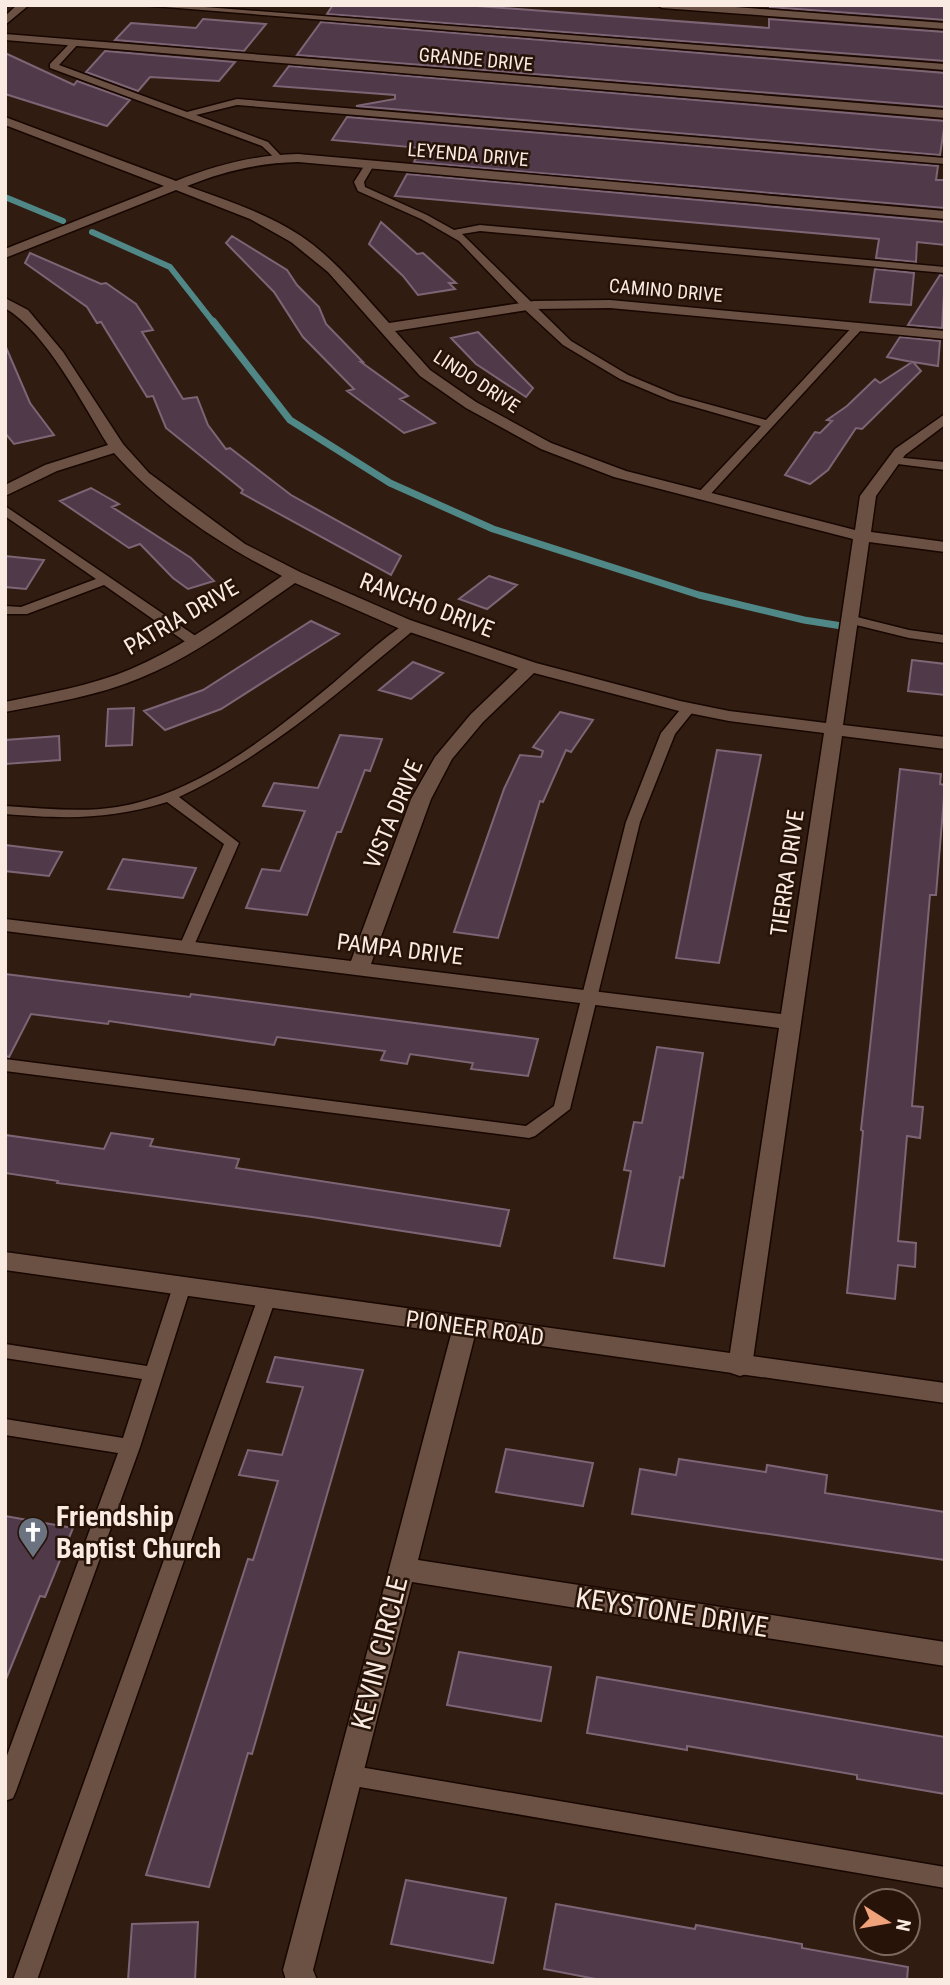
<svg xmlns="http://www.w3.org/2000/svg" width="950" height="1985" font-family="'Roboto Condensed',sans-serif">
<rect width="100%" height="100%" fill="#311c11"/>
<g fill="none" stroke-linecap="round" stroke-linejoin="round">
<path stroke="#508787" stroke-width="6" d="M5,197L63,221
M92,232L170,267L214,323"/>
<path stroke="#508787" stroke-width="7" d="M213,321L290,420L390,483L493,529L699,595L804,620L848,627"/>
</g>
<path fill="#503a49" stroke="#7d6575" stroke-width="2" d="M333,5H464L769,28V19L945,32V61L327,14Z
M770,5H945V20L770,7Z
M203,19L266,24L244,51L115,40L131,23L196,28Z
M321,22L945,73V107L297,55Z
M105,51L235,62L219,81L150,77L138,91L86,72Z
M5,53L74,85L77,81L130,100L107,126L5,94Z
M289,66L945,121V122L940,155L356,106L395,99V95L274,86Z
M347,117L938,166L936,180H945V208L414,162L421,148L332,140Z
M407,174L945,222V245L917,242L916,262L876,258L879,239L395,196Z
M381,222L417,254L423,253L456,283H449L455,289L418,295L403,276L369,244Z
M232,236L287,270L297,285L319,307L326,324L363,362H361L408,396L400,399L435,423L404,433L347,391L354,389L303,337L274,292L226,243Z
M30,253L101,284L106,283L136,304L153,330L142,332L183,399L197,397L208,425L226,449L230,448L291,495L401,556L391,575L241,493L243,490L166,428L153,396L147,397L101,322L97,323L87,307L25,263Z
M875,269L914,273L911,305L870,302Z
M940,275L945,276L942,328L908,325Z
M478,332L533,388L526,397L476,364L451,338Z
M900,337L940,341L938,366L913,362L921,371L862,429L856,428L828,470L810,484L785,475L815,432L820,433L832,421L827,420L847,406L875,379L880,383L912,362L887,357Z
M5,345L30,403L54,435L14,444L5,433Z
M91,488L119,504L112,507L191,558L214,581L188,589L173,578L140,544L129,548L60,501Z
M5,556L44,560L26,589L5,587Z
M489,576L517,585L487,609L459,599Z
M311,621L339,634L221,709L165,730L144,711L203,690Z
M912,660L945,664V695L908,691Z
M413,662L443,673L411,699L379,690Z
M134,708L132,745L106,746L108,709Z
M560,712L593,720L571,752L566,750L543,802L540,801L498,938L454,932L504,789L520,755L541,757L543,751L533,747Z
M340,735L382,739L370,771L365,770L341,832H337L307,915L246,908L262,869L280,871L305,811L263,806L274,783L318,788Z
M59,736L60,760L5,764V740Z
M717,750L761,755L719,963L676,958Z
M900,769L941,774L940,784L945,785L936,895H930L912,1106L923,1107L920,1138L907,1136L898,1241L916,1243L915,1267L898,1265L895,1299L847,1293L863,1131L861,1130Z
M5,845L62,852L49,876L5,871Z
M123,859L196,868L183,898L108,889Z
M5,974L190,997L191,994L538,1039L528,1076L471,1069L473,1063L410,1054L407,1064L381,1060L385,1051L277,1037L274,1045L109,1021L108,1024L31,1014L9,1057L5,1056Z
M657,1047L703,1053L683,1178L680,1177L664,1266L614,1258L631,1171L624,1170L634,1122L642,1123Z
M111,1133L153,1139L150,1146L239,1159L236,1168L509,1210L500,1246L312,1217L57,1183L58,1181L5,1173V1135L104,1149Z
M275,1357L363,1370L252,1754L248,1753L209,1887L146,1875L248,1559L253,1560L278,1481L239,1475L248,1450L282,1455L303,1387L267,1382Z
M506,1449L593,1463L583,1506L496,1492Z
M679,1459L766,1472L767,1465L827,1475L825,1493L945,1512V1560L632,1514L640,1469L676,1475Z
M5,1516L73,1528L45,1597L40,1596L6,1679Z
M459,1652L551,1667L541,1721L447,1705Z
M597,1677L945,1737V1794L857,1779V1775L687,1746V1750L587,1733Z
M406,1880L506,1898L493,1963L391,1944Z
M556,1904L695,1929L696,1925L802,1944V1948L908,1967L907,1980H601L544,1969Z
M198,1922L195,1980H128L132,1924Z"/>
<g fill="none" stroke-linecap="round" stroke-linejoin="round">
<g stroke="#180600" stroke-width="3">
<path id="lane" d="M140,5H179L945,64V70Z
M72,41L79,43L59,65L187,112L237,99L945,158V164L237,105L196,115L268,142L284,159L279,162L262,146L50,68V64Z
M369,162L374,165L364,182L365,187L427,215L454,230L480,225L945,267V273L480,231L462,234L571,341L628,375L678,396L766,420L854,325H862V329L706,499H698V493L761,426L670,400L620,379L563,345L523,308L459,241L421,219L358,191L354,182L366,163Z
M894,457L945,462V470L890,463L888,461Z
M5,506L200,639V645H190L104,585L27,614H5V606L21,607L96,579L5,516Z
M849,615L909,630L945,635V643L909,638L844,622V616Z
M410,622L416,626L415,629C340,691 268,755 179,797L239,843L192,950H182L179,947L224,844L167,802C108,820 66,819 5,814V806C42,808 80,813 117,807C198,794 270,735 331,685C347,672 394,627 410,622Z
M689,704L696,708L675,734L640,822L570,1109L535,1136L529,1138L5,1071V1059L526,1126L554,1106L626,822L661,733L684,705Z
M182,1279L188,1281L191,1286L140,1447L16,1791L13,1798L5,1801V1761L118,1453L5,1435V1419L123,1438L142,1379L5,1358V1344L147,1366L173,1286L176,1281Z
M267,1291L273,1293L276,1298L37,1980H13L258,1298L261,1293Z
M348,1765L945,1867V1888L348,1785L340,1782L337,1775L340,1768Z"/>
</g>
<g stroke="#180600" stroke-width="3">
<path id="street" d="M17,5H29L5,25V16Z
M657,5H710L945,23V29L662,8Z
M5,34L945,110V118L5,40Z
M5,117L176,181C216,165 254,155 298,154L945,211V219L298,162C258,163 224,171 187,186C226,200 266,213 301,236C335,259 361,292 389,323L534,301L610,300L945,331V339L610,308L534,309L395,331L430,370L476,402L551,443L626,471L855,530L860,496L895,449L945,414V425L905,455L876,496L871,532L945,542V552L869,542L843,725L945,737V749L842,736L752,1366L749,1373L740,1376L731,1373L728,1366L779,1028L5,931V919L351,961L411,799L435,757L471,714L518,669L398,628L295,583C245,617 197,655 140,678C97,696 51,703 5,712V702C47,693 91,686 131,669C185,646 233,610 282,576C221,545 160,505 114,453L57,471L5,496V485L45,465L108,445C81,402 48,334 5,308V298L28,310L63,352L123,444L149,473L245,544L300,572L410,620L536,663L680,701L729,711L826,723L853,539L614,477L541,449L466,408L420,376L328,272L291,242L250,219L176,190L5,258V249L164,186L5,125ZM534,673L679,711L729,721L824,733L781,1014L371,964L431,799L452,759L483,722Z
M465,1318L474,1320L477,1327L418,1560L945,1642V1666L412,1582L313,1970L317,1980H286L283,1970L453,1327L456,1320Z"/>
</g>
<g stroke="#180600" stroke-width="3">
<path id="secondary" d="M5,1252L945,1383V1403L5,1270Z"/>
</g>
<use href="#lane" fill="#6a5144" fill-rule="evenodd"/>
<use href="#street" fill="#6a5144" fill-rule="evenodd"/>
<use href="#secondary" fill="#6a5144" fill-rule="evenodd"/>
</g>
<defs>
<g id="church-pin" transform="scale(1.575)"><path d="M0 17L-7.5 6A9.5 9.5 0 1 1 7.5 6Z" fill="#6b7280" stroke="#271308"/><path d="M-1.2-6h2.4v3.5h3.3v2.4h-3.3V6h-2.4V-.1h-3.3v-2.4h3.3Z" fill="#fff"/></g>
</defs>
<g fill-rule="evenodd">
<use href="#church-pin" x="33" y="1532"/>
</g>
<g text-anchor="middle" stroke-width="5" stroke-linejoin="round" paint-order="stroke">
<g font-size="19" fill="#f9eae2" stroke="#271308">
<text transform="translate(476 59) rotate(5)" y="7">GRANDE DRIVE</text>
<text transform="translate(468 154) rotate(5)" y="7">LEYENDA DRIVE</text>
<text transform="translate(666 290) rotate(5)" y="7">CAMINO DRIVE</text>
<text transform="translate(477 381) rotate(33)" y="7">LINDO DRIVE</text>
</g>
<g font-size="23" fill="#f9eae2" stroke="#271308">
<text transform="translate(427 605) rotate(21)" y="8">RANCHO DRIVE</text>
<text transform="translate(181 617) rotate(-30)" y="8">PATRIA DRIVE</text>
<text transform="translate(393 814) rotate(-67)" y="8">VISTA DRIVE</text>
<text transform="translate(787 873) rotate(-82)" y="8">TIERRA DRIVE</text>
<text transform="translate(400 949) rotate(7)" y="8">PAMPA DRIVE</text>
<text transform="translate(475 1328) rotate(8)" y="8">PIONEER ROAD</text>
</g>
<g font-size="28" font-weight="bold" fill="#f9eae2" stroke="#271308" text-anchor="start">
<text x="56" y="1526">Friendship<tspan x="56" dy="32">Baptist Church</tspan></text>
</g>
<g font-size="28" fill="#f9eae2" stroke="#271308">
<text transform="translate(672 1612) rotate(9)" y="10">KEYSTONE DRIVE</text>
<text transform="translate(379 1653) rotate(-76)" y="10">KEVIN CIRCLE</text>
</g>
</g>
<rect width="950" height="1985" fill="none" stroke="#f9eae2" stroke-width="14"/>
<g transform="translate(887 1922) rotate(101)"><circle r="33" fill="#271308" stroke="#7b695f" stroke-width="2"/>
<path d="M0-5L12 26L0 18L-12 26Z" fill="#f0a27a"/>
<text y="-10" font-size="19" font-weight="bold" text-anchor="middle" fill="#f9eae2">N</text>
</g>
</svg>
